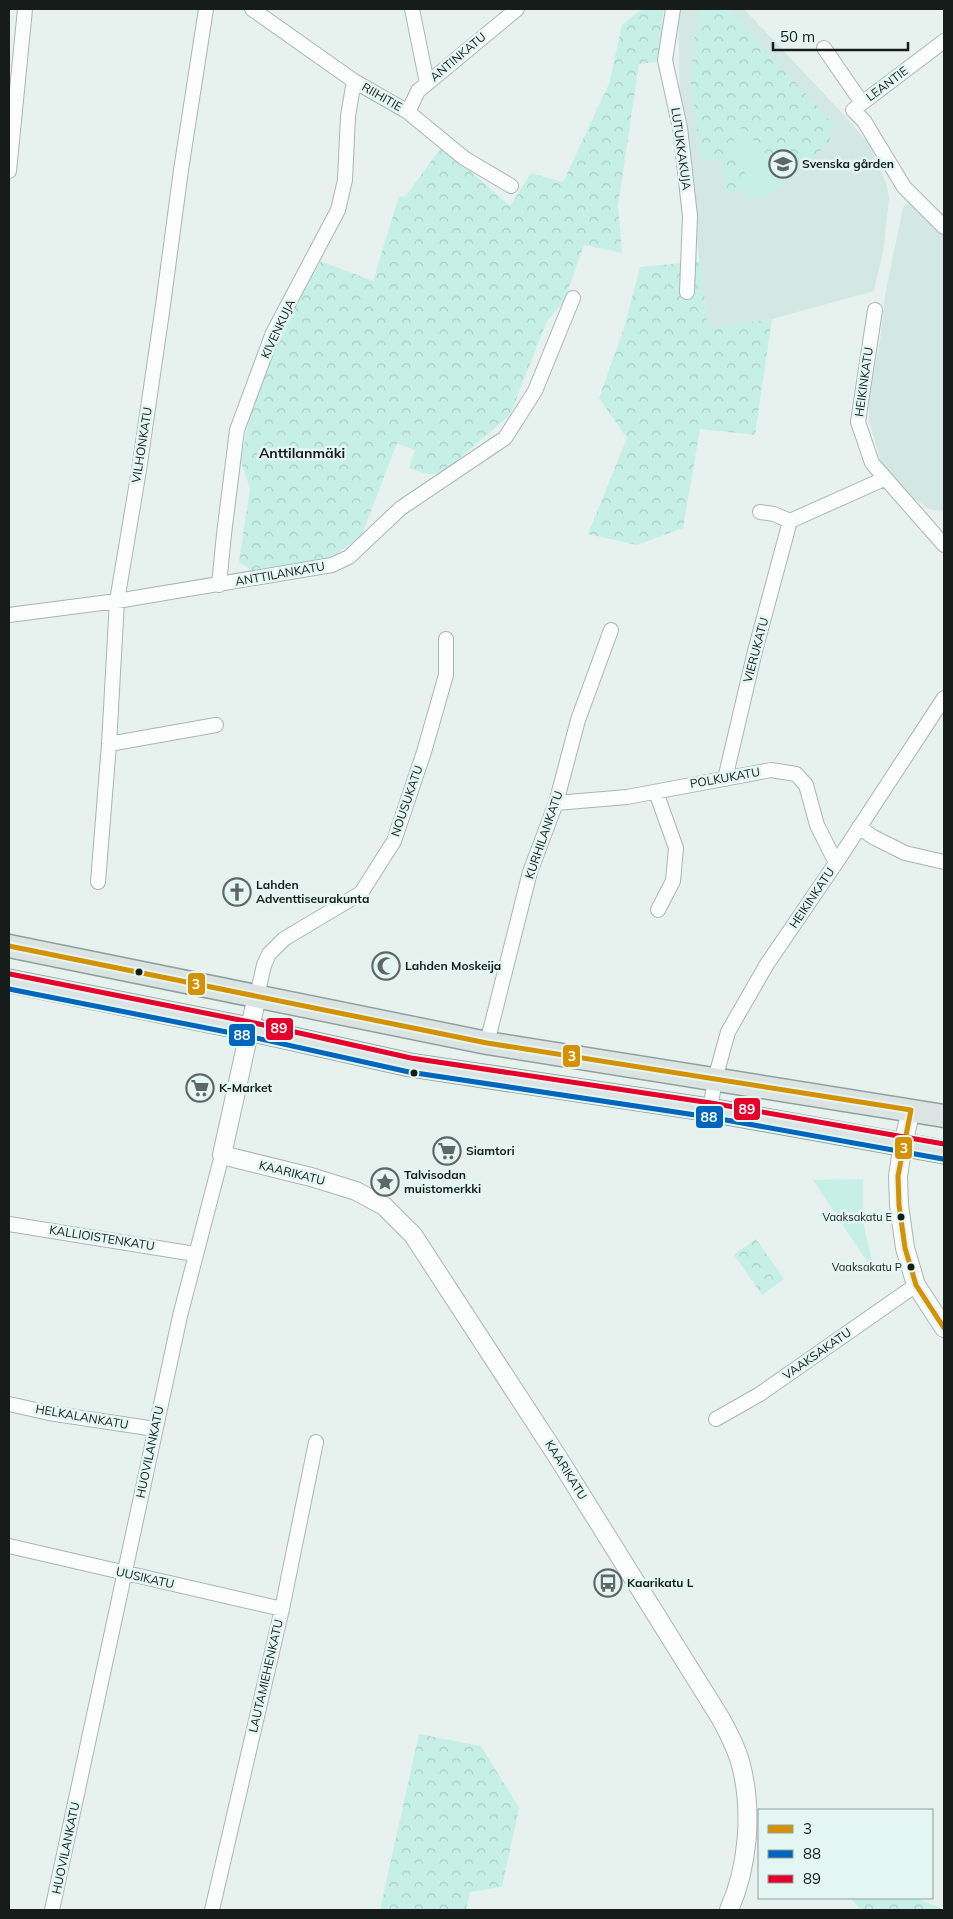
<svg xmlns="http://www.w3.org/2000/svg" width="953" height="1919" font-family="Mulish,sans-serif">
<defs>
<pattern id="forest-crowns" width="20" height="18" patternUnits="userSpaceOnUse" patternTransform="scale(1.25)"><rect width="20" height="18" fill="#c6f0e6"/><path d="M2 6a3 3 0 1 1 6 0M12 15a3 3 0 1 1 6 0" fill="none" stroke="#a9cdc5"/></pattern>
</defs>
<rect width="100%" height="100%" fill="#e7f2ef"/>
<path fill="#d3e8e3" d="M678,9H744L845,116L870,145L886,183L889,197L884,247L874,291L772,319L708,329L683,128L680,111Z
M912,202L918,204L944,234V510L941,511L929,509L913,498L881,462L869,421V397L880,341L885,295L903,208L905,205Z"/>
<path fill="#c6f0e6" d="M741,128L789,178C778,188 770,198 753,197L732,134Z
M863,1179V1221L874,1272L813,1180Z"/>
<path fill="url(#forest-crowns)" d="M642,9H664L662,22L664,61L639,64L618,206L622,253L584,245L564,301L547,321L510,415L452,465C435,478 428,475 409,468L415,450L397,443L362,535L332,558L251,570L239,562L250,488L241,462L252,402L287,320L321,261L373,281L399,196L405,197L442,146L510,206L531,173L563,182L609,84L622,25Z
M701,9H729L833,124L829,143L789,178L742,128L732,134L753,197L740,189L725,194L722,162L701,159L691,84L694,40Z
M700,261L708,328L772,319L755,435L700,429L683,528L637,545L588,534L627,438L599,398L624,328L640,267Z
M756,1239L784,1279L762,1295L734,1255Z
M419,1734L481,1746L519,1808L502,1887L470,1892L466,1910H380Z
M851,1898H917L944,1910H860Z"/>
<g fill="none" stroke-linecap="round" stroke-linejoin="round">
<g stroke="#acb4b2" stroke-width="16">
<path id="minor" d="M252,9L354,81L408,112L464,158L511,186
M412,9L427,83
M673,9L665,60L680,128L690,216L687,292
M944,41L853,110L864,121L904,187L944,227
M824,48L862,103
M408,112L418,91L517,9
M9,171L25,9
M875,310L858,422L872,463L944,545
M760,512L774,514L790,521
M219,585L224,534L237,430L273,333L338,210L345,180L348,116L354,81
M9,615L117,601L332,565L349,557L401,508L505,438L535,391L573,298
M109,744L216,725
M725,779L755,651L790,521L884,479
M656,792L676,848L673,881L658,910
M556,803L627,797L771,770L796,774L806,785L817,825L836,863
M859,827L873,837L905,853L944,862
M98,882L109,744L117,601L139,470L163,305L181,170L206,9
M257,996L264,965L269,954L284,939L361,893L394,841L424,752L446,675V639
M487,1043L530,872L556,803L578,720L611,630
M710,1110L715,1079L728,1032L767,964L836,863L944,698
M9,1224L195,1254
M9,1404L49,1413L155,1429
M716,1419L760,1394L916,1285
M9,1546L282,1609
M52,1910L180,1316L222,1155
M212,1910L282,1609L316,1442"/>
</g>
<g stroke="#acb4b2" stroke-width="20">
<path id="tertiary" d="M257,996L222,1155L311,1177L356,1191L384,1206L413,1235L557,1456L721,1719C729,1734 737,1749 741,1765C753,1812 748,1867 729,1910
M911,1110L903,1144L898,1176L899,1205L905,1248L916,1285L944,1328"/>
</g>
<g stroke="#8fa19d" stroke-width="25">
<path id="primary" d="M9,946L487,1043L944,1116
M9,981L249,1029L410,1065L710,1110L944,1152"/>
</g>
<use href="#minor" stroke="#fbfdfd" stroke-width="14"/>
<use href="#tertiary" stroke="#fbfdfd" stroke-width="18"/>
<use href="#primary" stroke="#dbe4e2" stroke-width="22"/>
<g stroke="#e3f6f1" stroke-width="9">
<path id="bus-1" d="M9,946L487,1043L911,1110L898,1176L899,1205L905,1248L916,1285L944,1328"/>
</g>
<g stroke="#e3f6f1" stroke-width="9">
<path id="bus-2" d="M9,989L247,1036L409,1072L709,1117L943,1159"/>
</g>
<g stroke="#e3f6f1" stroke-width="9">
<path id="bus-3" d="M10,974L250,1022L411,1058L711,1103L944,1144"/>
</g>
<use href="#bus-1" stroke="#d59104" stroke-width="5"/>
<use href="#bus-2" stroke="#0065bd" stroke-width="5"/>
<use href="#bus-3" stroke="#e4002b" stroke-width="5"/>
</g>
<defs>
<g id="school-ring" transform="scale(1.4375)"><circle r="9.5" fill="#e3f6f1" stroke="#5e6765" stroke-width="1.5"/><path d="M0-5L7-2L0 1L-7-2ZM-4 1L0 2.5L4 1V4Q0 6-4 4Z" fill="#5e6765"/></g>
<g id="church-ring" transform="scale(1.4375)"><circle r="9.5" fill="#e3f6f1" stroke="#5e6765" stroke-width="1.5"/><path d="M-1.2-6h2.4v3.5h3.3v2.4h-3.3V6h-2.4V-.1h-3.3v-2.4h3.3Z" fill="#5e6765"/></g>
<g id="mosque-ring" transform="scale(1.4375)"><circle r="9.5" fill="#e3f6f1" stroke="#5e6765" stroke-width="1.5"/><path d="M3.5-4.9A6 6 0 1 0 3.5 4.9A5 5 0 1 1 3.5-4.9Z" fill="#5e6765"/></g>
<g id="supermarket-ring" transform="scale(1.4375)"><circle r="9.5" fill="#e3f6f1" stroke="#5e6765" stroke-width="1.5"/><path d="M-6-5.5h2.5l.6 2H6L4.5 2H-2.5L-4.4-4H-6ZM-1.5 3.2a1.3 1.3 0 1 0 .1 0ZM3 3.2a1.3 1.3 0 1 0 .1 0Z" fill="#5e6765"/></g>
<g id="sight-ring" transform="scale(1.4375)"><circle r="9.5" fill="#e3f6f1" stroke="#5e6765" stroke-width="1.5"/><path d="M0-6L1.8-2.2L6-1.7L2.9 1.2L3.7 5.4L0 3.3L-3.7 5.4L-2.9 1.2L-6-1.7L-1.8-2.2Z" fill="#5e6765"/></g>
<g id="bus-ring" transform="scale(1.4375)"><circle r="9.5" fill="#e3f6f1" stroke="#5e6765" stroke-width="1.5"/><path d="M-5-6H5V4H4V6H2V4H-2V6H-4V4H-5ZM-3.5-4V0h7V-4ZM-3.5 1.2v1.5H-2V1.2ZM2 1.2v1.5H3.5V1.2Z" fill="#5e6765"/></g>
</defs>
<g fill-rule="evenodd">
<use href="#school-ring" x="783" y="164"/>
<use href="#church-ring" x="237" y="892"/>
<use href="#mosque-ring" x="386" y="966"/>
<use href="#supermarket-ring" x="200" y="1088"/>
<use href="#supermarket-ring" x="447" y="1151"/>
<use href="#sight-ring" x="385" y="1182"/>
<use href="#bus-ring" x="608" y="1583"/>
</g>
<g fill="#151c1a" stroke="#e3f6f1" stroke-width="2">
<circle cx="139" cy="972" r="4.5"/>
<circle cx="414" cy="1073" r="4.5"/>
<circle cx="901" cy="1217" r="4.5"/>
<circle cx="911" cy="1267" r="4.5"/>
</g>
<g text-anchor="middle" stroke-width="5" stroke-linejoin="round" paint-order="stroke">
<g font-size="11" fill="#151c1a" stroke="#e3f6f1" text-anchor="end">
<text x="892" y="1221">Vaaksakatu E</text>
<text x="902" y="1271">Vaaksakatu P</text>
</g>
<g font-size="12" fill="#151c1a" stroke="#e3f6f1">
<text transform="translate(458 57) rotate(-40)" y="4">ANTINKATU</text>
<text transform="translate(887 84) rotate(-37)" y="4">LEANTIE</text>
<text transform="translate(382 97) rotate(30)" y="4">RIIHITIE</text>
<text transform="translate(681 149) rotate(82)" y="4">LUTUKKAKUJA</text>
<text transform="translate(278 329) rotate(-65)" y="4">KIVENKUJA</text>
<text transform="translate(864 382) rotate(-82)" y="4">HEIKINKATU</text>
<text transform="translate(142 445) rotate(-81)" y="4">VILHONKATU</text>
<text transform="translate(280 574) rotate(-10)" y="4">ANTTILANKATU</text>
<text transform="translate(756 650) rotate(-75)" y="4">VIERUKATU</text>
<text transform="translate(725 778) rotate(-10)" y="4">POLKUKATU</text>
<text transform="translate(407 801) rotate(-71)" y="4">NOUSUKATU</text>
<text transform="translate(544 835) rotate(-71)" y="4">KURHILANKATU</text>
<text transform="translate(812 898) rotate(-56)" y="4">HEIKINKATU</text>
<text transform="translate(292 1173) rotate(14)" y="4">KAARIKATU</text>
<text transform="translate(102 1238) rotate(9)" y="4">KALLIOISTENKATU</text>
<text transform="translate(817 1354) rotate(-35)" y="4">VAAKSAKATU</text>
<text transform="translate(82 1417) rotate(10)" y="4">HELKALANKATU</text>
<text transform="translate(150 1452) rotate(-78)" y="4">HUOVILANKATU</text>
<text transform="translate(566 1470) rotate(58)" y="4">KAARIKATU</text>
<text transform="translate(145 1578) rotate(13)" y="4">UUSIKATU</text>
<text transform="translate(266 1676) rotate(-77)" y="4">LAUTAMIEHENKATU</text>
<text transform="translate(66 1848) rotate(-78)" y="4">HUOVILANKATU</text>
</g>
<g font-size="12" font-weight="bold" fill="#151c1a" stroke="#e3f6f1" text-anchor="start">
<text x="802" y="168">Svenska gården</text>
<text x="256" y="889">Lahden<tspan x="256" dy="14">Adventtiseurakunta</tspan></text>
<text x="405" y="970">Lahden Moskeija</text>
<text x="219" y="1092">K-Market</text>
<text x="466" y="1155">Siamtori</text>
<text x="404" y="1179">Talvisodan<tspan x="404" dy="14">muistomerkki</tspan></text>
<text x="627" y="1587">Kaarikatu L</text>
</g>
<g font-size="14" font-weight="bold" fill="#151c1a" stroke="#e3f6f1">
<text x="302" y="458">Anttilanmäki</text>
</g>
</g>
<g stroke="#e3f6f1" stroke-width="2">
<rect x="187" y="972" width="19" height="24" rx="5" fill="#d59104"/>
<rect x="265" y="1017" width="29" height="24" rx="5" fill="#e4002b"/>
<rect x="228" y="1023" width="28" height="24" rx="5" fill="#0065bd"/>
<rect x="562" y="1044" width="19" height="24" rx="5" fill="#d59104"/>
<rect x="733" y="1097" width="28" height="24" rx="5" fill="#e4002b"/>
<rect x="695" y="1105" width="29" height="24" rx="5" fill="#0065bd"/>
<rect x="894" y="1136" width="19" height="24" rx="5" fill="#d59104"/>
</g>
<g font-size="14" text-anchor="middle" font-weight="bold" fill="#fff">
<text x="196" y="989">3</text>
<text x="279" y="1033">89</text>
<text x="242" y="1040">88</text>
<text x="572" y="1061">3</text>
<text x="747" y="1114">89</text>
<text x="709" y="1122">88</text>
<text x="904" y="1153">3</text>
</g>
<rect width="953" height="1919" fill="none" stroke="#151c1a" stroke-width="20"/>
<rect x="758" y="1809" width="175" height="90" fill="#e3f6f1" stroke="#919f9b"/>
<rect x="768" y="1825" width="25" height="8" fill="#d59104" stroke="#919f9b"/>
<text x="803" y="1834" font-size="15" fill="#151c1a">3</text>
<rect x="768" y="1850" width="25" height="8" fill="#0065bd" stroke="#919f9b"/>
<text x="803" y="1859" font-size="15" fill="#151c1a">88</text>
<rect x="768" y="1875" width="25" height="8" fill="#e4002b" stroke="#919f9b"/>
<text x="803" y="1884" font-size="15" fill="#151c1a">89</text>
<path d="M773 42v8h135v-8" fill="none" stroke="#151c1a" stroke-width="2.5"/>
<text x="780" y="42" font-size="15" fill="#151c1a" stroke="#e3f6f1" stroke-width="4" paint-order="stroke">50 m</text>
</svg>
